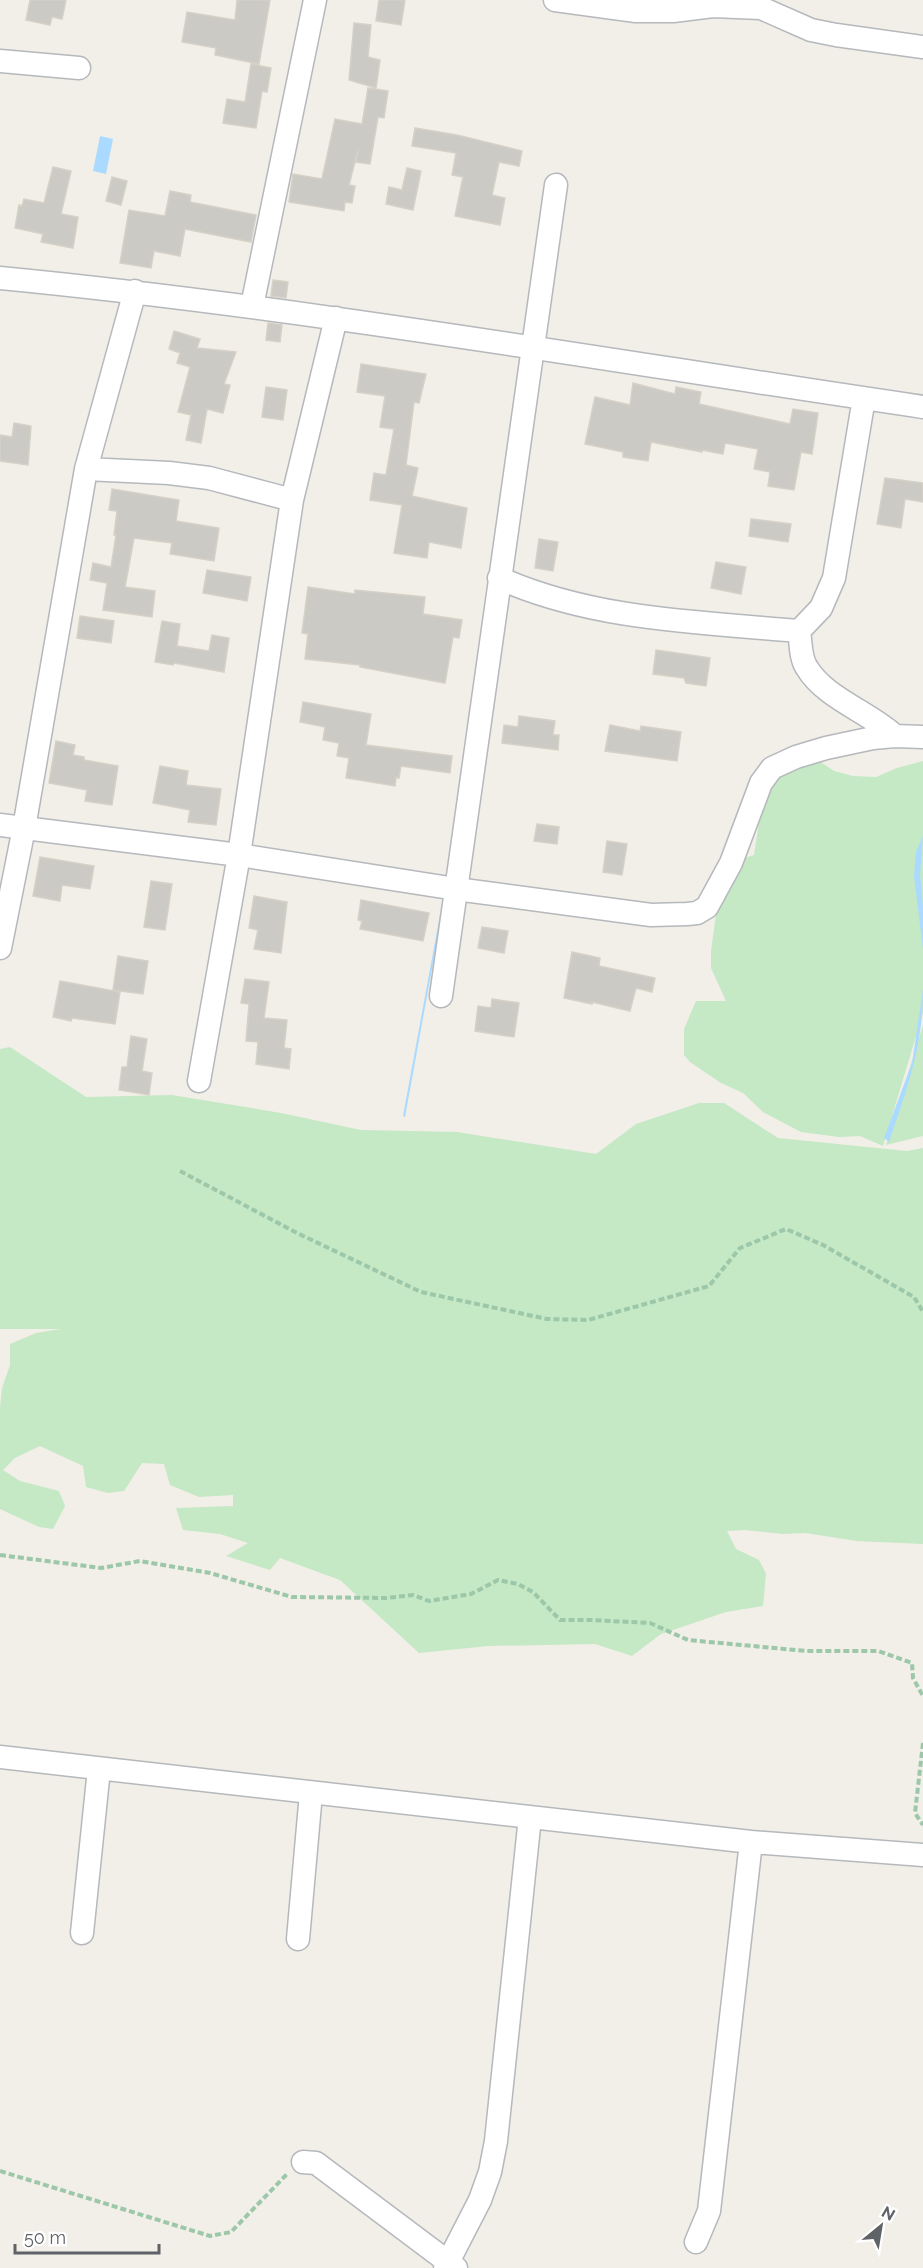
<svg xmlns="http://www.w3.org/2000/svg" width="923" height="2268" font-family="Raleway,sans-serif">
<rect width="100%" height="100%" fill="#f1efe8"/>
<path fill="#c5e8c5" d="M816,759L834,771L853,776L876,777L897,768L923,761V1013L883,1146L860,1136L839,1137L801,1132L763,1112L743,1093L721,1083L690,1062L684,1055V1029L696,1001H726L711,968V951L716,915L735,861L754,855L761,809L769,777Z
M923,1025V1136L886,1145Z
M10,1047L86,1097L172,1095L281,1113L361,1130L457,1132L596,1154L636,1124L699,1103H724L778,1138L907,1151L923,1148V1544L857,1541L805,1533L783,1534L744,1530L727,1531L736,1549L759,1560L766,1574L763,1606L726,1612L661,1634L632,1656L595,1644L488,1646L419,1653L340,1580L280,1558L270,1570L226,1556L248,1543L220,1534L183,1530L176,1508L233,1506V1495L199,1497L170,1485L164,1464L142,1463L124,1491L108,1493L86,1487L83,1466L40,1446L15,1458L3,1470L20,1481L59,1491L65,1506L53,1529L39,1527L0,1509V1408L2,1388L10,1365V1344L36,1333L61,1329H0V1049Z"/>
<path fill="#aadaff" d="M100,136L113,139L106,174L93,171Z
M923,836L920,874L923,906V949L914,876L916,852Z
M444,893L442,914L405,1117L403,1116Z
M923,990C923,1047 907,1089 889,1142L884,1138L912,1063Z"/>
<path fill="#cccac5" stroke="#d6d1c6" stroke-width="1.5" d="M30,0H66L62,19L52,17L50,25L26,20Z
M237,0H270L259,64L215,55L216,48L182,42L187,12L235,20Z
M379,0H405L401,25L376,21Z
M354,23L371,25L368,57L380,60L376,88L349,80Z
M251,64L271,68L267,92L262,91L256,128L223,123L227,99L245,102Z
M368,88L388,91L384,118L378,117L370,164L356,162L358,150L349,185L355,186L352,203L345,202L344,211L289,202L293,174L322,179L335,119L362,124Z
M415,128L457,135L522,151L519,166L499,162L492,195L505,198L500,225L455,216L463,177L452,175L456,153L412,146Z
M53,167L71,171L61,214L78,217L73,248L41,242L43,234L15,228L19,205L22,206L24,199L44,203Z
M407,168L421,171L413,210L386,204L389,187L402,190Z
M112,177L127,181L121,205L106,201Z
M170,191L191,195L190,202L256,215L251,242L185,229L180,256L154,251L151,268L120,263L129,210L165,216Z
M273,280L288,282L286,298L271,296Z
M268,323L282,325L280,342L266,340Z
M174,331L200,339L197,348L236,352L224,384L230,385L223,413L207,409L201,443L186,440L191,415L178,412L190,367L177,363L180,353L169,349Z
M361,364L426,374L419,403L414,402L406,465L418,468L412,496L467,508L461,548L429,542L427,558L394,553L402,505L370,500L374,473L386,475L394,429L380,427L385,396L357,392Z
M633,383L675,394L676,387L701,392L699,404L790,424L793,409L818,413L812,454L801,452L794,490L768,486L770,472L754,469L758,449L725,443L723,454L702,450V452L651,442L648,461L623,457V452L585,444L595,397L630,405Z
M266,387L287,390L283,420L262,417Z
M14,423L31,426L28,465L0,461V435L12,437Z
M885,478L923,483V502L905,499L901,528L877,524Z
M112,489L179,500L176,521L219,528L214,561L170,554L172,543L134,538L125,587L155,591L152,617L103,610L107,583L90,580L93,563L111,567L116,535H114L117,511L109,510Z
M751,519L791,524L788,542L749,536Z
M539,539L558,542L553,571L535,568Z
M716,562L746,567L741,594L711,588Z
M207,570L251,577L247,601L203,593Z
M308,587L355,594V590L425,597L423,614L462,620L459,638L453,637L445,683L360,667V665L305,659L308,634L302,633Z
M80,616L114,621L111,643L77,638Z
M162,621L180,624L177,646L209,651L212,635L229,638L224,672L174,663L173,665L155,662Z
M656,650L710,658L706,686L686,683L684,678L653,674Z
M303,702L371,714L366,745L452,756L450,773L401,766L399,778L396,777L395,786L346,778L349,758L337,756L339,743L323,740L325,727L300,722Z
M519,716L555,721L553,735H559L558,750L502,743L504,725L518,727Z
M610,725L640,731L641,726L681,732L677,761L605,751Z
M56,741L75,745L73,755L84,757V760L118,766L112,805L85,801L87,790L49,783Z
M160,766L188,771L186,785L221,789L216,825L188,822L190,810L153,803Z
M537,824L559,827L557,844L534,841Z
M607,841L627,844L622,875L603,872Z
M40,857L94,866L90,889L62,885L60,901L33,896Z
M151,881L172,884L165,930L144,927Z
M254,896L287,902L281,953L254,949L258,930L249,928Z
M361,900L429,913L423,941L360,929L362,921L358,920Z
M482,927L508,931L504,953L478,948Z
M572,952L600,958L599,966L655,978L652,992L636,988L630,1011L592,1002V1004L564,998Z
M118,956L148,961L143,994L113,990Z
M245,979L269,982L264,1018L287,1020L284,1048L291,1049L289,1069L256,1064L258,1042L246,1041L249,1004L241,1003Z
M60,981L120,992L115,1024L72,1018L71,1021L53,1017Z
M492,999L519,1003L514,1037L475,1031L478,1006L491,1008Z
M131,1036L147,1039L142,1071L152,1073L149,1095L119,1090L122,1067H127Z"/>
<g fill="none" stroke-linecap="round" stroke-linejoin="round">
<g stroke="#b5b8bc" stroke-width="25">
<path id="street" d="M555,0L636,11H673L713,6L761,8L811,30L836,35L923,47
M0,61L79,68
M0,278C309,308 616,362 923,407
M252,306L315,0
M864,398L834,578L821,608L799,631C801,643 800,658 807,668C825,698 869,712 895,736
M86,469L169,473L209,478L292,500
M499,578C593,620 698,622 799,631
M0,825L239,855L456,889L651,915L687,914L697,913L707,907L731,863L761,783L772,768L796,757L826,748L873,738L895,736L923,737
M0,948L24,828L86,469L135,291
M441,996L556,185
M199,1081L239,855L292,500L336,318
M0,1757L751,1842L923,1855
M82,1933L99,1769
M298,1939L311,1793
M303,2162L316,2163L456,2268
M696,2242L709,2211L751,1842
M445,2268L480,2200L490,2172L496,2141L530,1817"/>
</g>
<path stroke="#9cc7a9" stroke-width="4" stroke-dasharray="6 3" stroke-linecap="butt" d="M180,1171L297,1233L421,1292L547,1319L588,1320L709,1286L740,1248L786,1229L823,1245L914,1297L923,1312
M0,1555L101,1568L140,1561L210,1573L292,1597L386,1598L413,1595L429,1601L471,1594L498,1580L518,1584L533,1592L560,1620H591L650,1623L688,1640L806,1651H878L912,1663L913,1678L923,1696
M923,1743L915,1813L923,1825
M0,2171L210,2236L231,2232L288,2173"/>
<use href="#street" stroke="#fff" stroke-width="22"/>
</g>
<g transform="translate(881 2226) rotate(30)" stroke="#ffffff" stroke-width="4.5" paint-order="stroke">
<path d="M0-4.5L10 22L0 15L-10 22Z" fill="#5f6368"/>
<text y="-9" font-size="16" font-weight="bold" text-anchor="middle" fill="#5f6368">N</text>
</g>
<path d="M15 2244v9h144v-9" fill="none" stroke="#5f6368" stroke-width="3"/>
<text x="24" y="2244" font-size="18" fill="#5f6368" stroke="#ffffff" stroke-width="4.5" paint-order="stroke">50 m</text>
</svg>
